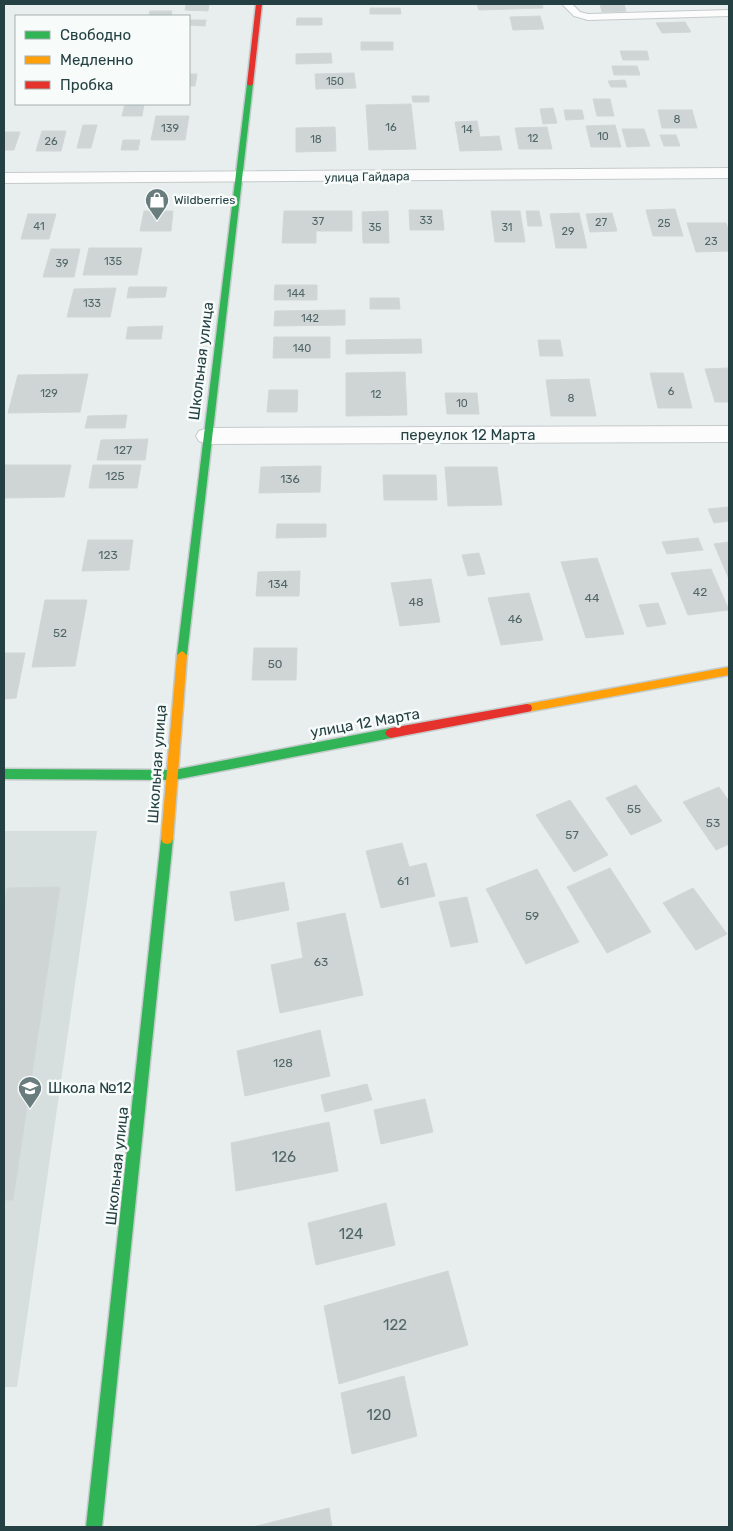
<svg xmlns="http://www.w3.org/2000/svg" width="733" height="1531" font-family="Rubik,sans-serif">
<rect width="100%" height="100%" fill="#e8eded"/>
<path fill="#d6dede" d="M4,831H97L17,1387H4Z"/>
<path fill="#cfd4d4" stroke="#d1d6d6" d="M186,4H209L208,11L185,10Z
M477,4H542L543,8L479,10Z
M600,4H624L626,11L602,12Z
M370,8H400L401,14H370Z
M150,11H172L171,16H149Z
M540,16L544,29L513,30L510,17Z
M297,18H322V25H296Z
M189,20H206L205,26L189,25Z
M685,22L691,32L662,33L656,23Z
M361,42H393V50H361Z
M620,51H647L649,60H623Z
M331,53L332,63L296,64V54Z
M612,66H637L640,75H614Z
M354,73L356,88L316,89L315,74Z
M189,74H197L195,86H189Z
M625,80L627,87H611L608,81Z
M412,96H429V102H413Z
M593,99H610L614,116H597Z
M125,104H144L142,116H122Z
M411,104L416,149L369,150L366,105Z
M553,108L557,123L543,124L540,109Z
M564,110H582L584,119L566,120Z
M658,110H692L697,128H662Z
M156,116H189L185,140H151Z
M477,121L480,137L499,136L502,150L460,151L455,122Z
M83,125H97L91,148H77Z
M615,125L621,147H591L586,126Z
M335,127L336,151L296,152V128Z
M547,127L552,149H519L515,128Z
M622,129H644L650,146L627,147Z
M42,131H66L61,151H36Z
M4,132H20L14,150H4Z
M660,135H676L680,146H664Z
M123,140H140L138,150H121Z
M675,209L683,236H653L646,210Z
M409,210H442L444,230H410Z
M144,211H173L171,231H140Z
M284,211H352V231H316V243H282Z
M388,211L389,243H363L362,212Z
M491,211H520L525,242H495Z
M526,211H539L542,226H528Z
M579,213L587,248H556L550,214Z
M612,213L617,231L590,232L586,214Z
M28,214H56L49,239H21Z
M687,223H726L729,231V251L696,252Z
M89,248H142L137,275H83Z
M51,249H80L74,277H43Z
M275,285H317V300H274Z
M129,287H167L165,297L127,298Z
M116,288L110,317H67L74,289Z
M370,298H399L400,309H370Z
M345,310V325L274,326L275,311Z
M163,326L161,339H126L128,327Z
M274,337H330V358H273Z
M421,339L422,353L346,354V340Z
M538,340H560L563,356H540Z
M729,368V402H715L705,369Z
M405,372L407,415L346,416V373Z
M650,373H683L692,408H658Z
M88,374L80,412L8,413L18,375Z
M589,379L596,416H551L546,380Z
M269,390H298L297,412H267Z
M445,393H477L479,414H447Z
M127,415L125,428H85L88,416Z
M148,439L145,460H97L101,440Z
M4,465H71L64,497L4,498Z
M93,465H141L137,488H89Z
M321,466L320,492L259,493L261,467Z
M445,467H497L502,505L448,506Z
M383,475H436L437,500H384Z
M729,507V521L714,523L708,509Z
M277,524H326V537L276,538Z
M698,538L703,550L667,554L662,542Z
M88,540H133L129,570L82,571Z
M729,542V579L714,544Z
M479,553L485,574L468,576L462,555Z
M597,558L624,634L586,638L561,562Z
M711,569L729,610L688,615L671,573Z
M300,571L299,596H256L258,572Z
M431,579L440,622L400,626L391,583Z
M529,593L543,640L501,645L488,598Z
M45,600H87L75,666L32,667Z
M658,603L666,624L647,627L639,605Z
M254,648H297L296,680H252Z
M4,653H25L16,698L4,699Z
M636,785L662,821L631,835L606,798Z
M719,787L729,801V844L716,850L683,802Z
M570,800L608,855L574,872L536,815Z
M402,843L409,867L426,863L435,896L381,908L366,851Z
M610,868L651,932L607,953L567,887Z
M537,869L579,942L526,964L486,889Z
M284,882L289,910L235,921L230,892Z
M60,887L42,1007L4,1008V908L7,888Z
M693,888L727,934L696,950L663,903Z
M467,897L478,942L451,947L439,902Z
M345,913L363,995L280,1013L271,965L303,958L297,923Z
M42,1007L13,1200H4V1008Z
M320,1030L330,1076L245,1096L237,1051Z
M367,1084L372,1100L325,1112L321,1095Z
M425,1099L433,1132L381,1144L374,1110Z
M329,1122L338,1171L236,1191L231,1143Z
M386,1203L395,1245L316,1265L308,1223Z
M448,1271L468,1345L339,1384L324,1306Z
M404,1376L417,1436L352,1454L341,1393Z
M329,1508L332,1527H253Z"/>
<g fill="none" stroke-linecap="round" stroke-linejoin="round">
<g stroke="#c5caca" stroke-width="2">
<path id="lane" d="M562,4H572L580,12L588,14L729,10V16L588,20L574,16Z"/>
</g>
<g stroke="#c5caca" stroke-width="2">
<path id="street" d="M729,168V178L4,183V173Z
M729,426V442L207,444L199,441L196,436L199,431L207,428Z"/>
</g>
<g stroke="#c3cbcb" stroke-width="3">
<path id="fast" d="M250,82L253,84L187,655L182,659L177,655L247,84Z
M391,728L395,730L397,733L395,736L391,738L174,780L4,779V769L174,770Z
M167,834L171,835L173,839L102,1527H86L161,839L163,835Z"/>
</g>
<g stroke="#c3cbcb" stroke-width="3">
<path id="slow" d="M182,651L187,655L173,839L171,843L167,844L163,843L161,839L177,655Z
M729,667V675L527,712L523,711L522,708L523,705L527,704Z"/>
</g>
<g stroke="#c3cbcb" stroke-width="3">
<path id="jam" d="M256,4H262L253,84L250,86L247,84Z
M527,704L531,705L532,708L531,711L527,712L391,738L387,736L385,733L387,730L391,728Z"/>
</g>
<use href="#lane" fill="#fcfcfc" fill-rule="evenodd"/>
<use href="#street" fill="#fcfcfc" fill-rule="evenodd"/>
<use href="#fast" fill="#30b455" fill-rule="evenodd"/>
<use href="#slow" fill="#ff9f0a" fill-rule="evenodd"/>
<use href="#jam" fill="#e5322d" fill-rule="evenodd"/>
</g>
<defs>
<g id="shop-pin" transform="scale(1.25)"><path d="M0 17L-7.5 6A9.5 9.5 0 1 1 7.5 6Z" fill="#697d7e" stroke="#f7fbfa"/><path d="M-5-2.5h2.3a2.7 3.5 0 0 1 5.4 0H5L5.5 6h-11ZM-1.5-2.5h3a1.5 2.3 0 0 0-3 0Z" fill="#fff"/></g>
<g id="school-pin" transform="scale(1.25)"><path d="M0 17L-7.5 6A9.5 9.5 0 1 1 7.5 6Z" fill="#697d7e" stroke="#f7fbfa"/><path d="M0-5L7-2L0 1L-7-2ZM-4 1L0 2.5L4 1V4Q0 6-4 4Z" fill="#fff"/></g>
</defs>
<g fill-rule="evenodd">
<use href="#shop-pin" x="157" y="200"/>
<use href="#school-pin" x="30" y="1088"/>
</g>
<g text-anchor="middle" stroke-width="5" stroke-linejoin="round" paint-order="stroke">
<g font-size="11" fill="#506667">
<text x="335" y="85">150</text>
<text x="677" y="123">8</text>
<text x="391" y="131">16</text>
<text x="170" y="132">139</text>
<text x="467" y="133">14</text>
<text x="603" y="140">10</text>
<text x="533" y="142">12</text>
<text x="316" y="143">18</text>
<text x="51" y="145">26</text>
<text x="426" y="224">33</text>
<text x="318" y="225">37</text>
<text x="601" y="226">27</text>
<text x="664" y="227">25</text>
<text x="39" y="230">41</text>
<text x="375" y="231">35</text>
<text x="507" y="231">31</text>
<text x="568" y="235">29</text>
<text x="711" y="245">23</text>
<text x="113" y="265">135</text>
<text x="62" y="267">39</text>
<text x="296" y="297">144</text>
<text x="92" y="307">133</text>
<text x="310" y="322">142</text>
<text x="302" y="352">140</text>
<text x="671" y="395">6</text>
<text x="49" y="397">129</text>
<text x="376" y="398">12</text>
<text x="571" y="402">8</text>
<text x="462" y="407">10</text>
</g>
<g font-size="12" fill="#244042" stroke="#f7fbfa">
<text transform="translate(367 177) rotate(-1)" y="4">улица Гайдара</text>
</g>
<g font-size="12" fill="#244042" stroke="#f7fbfa" text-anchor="start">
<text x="174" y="204">Wildberries</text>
</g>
<g font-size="12" fill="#506667">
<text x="123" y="454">127</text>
<text x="115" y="480">125</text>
<text x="290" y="483">136</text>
<text x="108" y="559">123</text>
<text x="278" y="588">134</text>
<text x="700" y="596">42</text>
<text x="592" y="602">44</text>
<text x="416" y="606">48</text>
<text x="515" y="623">46</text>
<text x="60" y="637">52</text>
<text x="275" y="668">50</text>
<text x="634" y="813">55</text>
<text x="713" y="827">53</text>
<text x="572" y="839">57</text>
<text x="403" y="885">61</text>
<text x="532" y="920">59</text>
<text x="321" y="966">63</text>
<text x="283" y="1067">128</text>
</g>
<g font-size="15" fill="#244042" stroke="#f7fbfa">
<text transform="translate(201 361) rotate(-83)" y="5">Школьная улица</text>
<text x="468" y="440">переулок 12 Марта</text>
<text transform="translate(365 723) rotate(-10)" y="5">улица 12 Марта</text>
<text transform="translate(157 764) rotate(-86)" y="5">Школьная улица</text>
<text transform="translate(117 1166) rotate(-84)" y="5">Школьная улица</text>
</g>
<g font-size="15" fill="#244042" stroke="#f7fbfa" text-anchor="start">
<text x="48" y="1093">Школа №12</text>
</g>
<g font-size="15" fill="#506667">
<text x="284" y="1162">126</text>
<text x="351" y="1239">124</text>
<text x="395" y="1330">122</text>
<text x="379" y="1420">120</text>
</g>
</g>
<rect width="733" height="1531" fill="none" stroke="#244042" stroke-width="10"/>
<rect x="15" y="15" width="175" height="90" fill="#f7fbfa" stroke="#a3b0b0"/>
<rect x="25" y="31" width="25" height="8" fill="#30b455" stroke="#a3b0b0"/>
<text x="60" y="40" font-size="15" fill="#244042">Свободно</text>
<rect x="25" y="56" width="25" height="8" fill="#ff9f0a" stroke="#a3b0b0"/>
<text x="60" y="65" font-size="15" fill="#244042">Медленно</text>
<rect x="25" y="81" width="25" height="8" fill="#e5322d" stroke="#a3b0b0"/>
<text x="60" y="90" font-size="15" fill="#244042">Пробка</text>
</svg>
